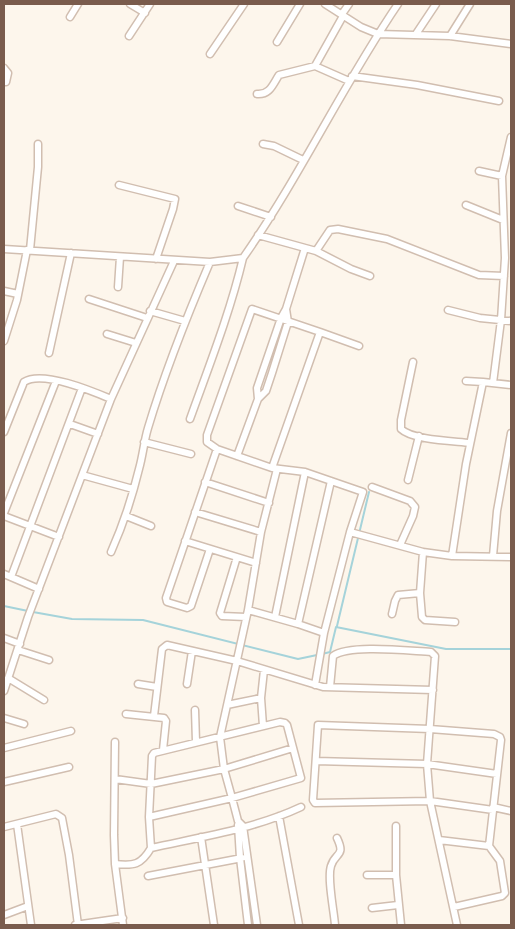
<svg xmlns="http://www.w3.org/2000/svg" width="515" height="929" font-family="'Alegreya Sans',sans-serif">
<rect width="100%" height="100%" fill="#fdf6ec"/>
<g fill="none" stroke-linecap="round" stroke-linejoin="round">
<path stroke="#a5d3da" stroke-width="2" d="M4,606L28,611
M33,612L72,619L143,620L298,659L317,655
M337,626L369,492
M322,654L330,652L336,627L446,649H511"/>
<g stroke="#d1beb0" stroke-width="9">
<path id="minor" d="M130,4L145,13
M325,4L361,27L378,34L450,36L511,44
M342,14L349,4
M70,17L78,4
M416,34L436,4
M129,36L150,4
M450,36L470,4
M277,42L300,4
M210,54L244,4
M315,66L343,16
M4,68L8,73L6,82
M352,76L417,85L499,101
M257,94C270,95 273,84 279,75L315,66L349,81
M263,144L274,146L303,160
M479,171L502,176
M119,185L175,199L173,209L156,259
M466,205L503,220
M238,206L271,217
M258,235L316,251L351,269L370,276
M4,249L210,262L243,258C300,177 342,86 398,4
M30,250L38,167V144
M316,251L330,230L338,229L387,239L479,275L504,276
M118,287L120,257
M4,291L18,294
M89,299L147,318
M448,310L480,318L511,321
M150,311L185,321
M320,332L359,346
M107,334L136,343
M4,341L17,300L27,250
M49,353L71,253
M413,362L401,420V429C412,440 453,441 470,443
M466,381L483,382
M493,383L501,320L505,258L502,176L511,137
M258,399L257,388L281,318L286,309L305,248
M190,419C209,366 230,313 243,258
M70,424L98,434
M4,432L24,382C42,370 92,391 111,399
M144,442L191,454
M237,456L258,399L266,391L272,373L288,322L286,309
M82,475L133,489
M408,480L419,436
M205,482L269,503
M372,487L410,501L415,507L413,516L400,545
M195,512L261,532
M4,513L56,381
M4,516L59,537
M126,516L151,526
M350,532L423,552L452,556L466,464L483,382L511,385
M185,541L256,563
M210,549L191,606L187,608L167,602L166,598L217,449
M111,552C123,525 132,498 139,469C143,455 144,441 148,428C165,371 187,316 210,262
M423,552L420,593L422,617L425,620L455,622
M452,556L511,557
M493,556L497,511L511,433
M237,557L220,613L222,616L246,617
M4,574L39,589
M11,577L82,388
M248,610L298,624L324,633L350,532L363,492L305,472L272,468L217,449L207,442V435L252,309L320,332L272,468
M392,614L395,601L398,595L420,593
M275,617L305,472
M298,624L331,481
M4,638L20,644
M18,650L49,660
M8,678L44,700
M138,684L157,687
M187,684L192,651
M315,685L324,633
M330,687L333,656C350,644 409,651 431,652L435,656L427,764L430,801L457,925
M4,691L28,617L111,399L174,261
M227,705L261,698
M195,710L196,742
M126,714L164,718L166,721L163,750
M154,716L162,649L167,645L237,661L323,687L433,690
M4,718L24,724
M263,726L261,698L264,670
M115,742L114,835L115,864L123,925
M4,748L71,731
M316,761L427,764L497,774
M115,779L151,784L224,769L293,748
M4,782L69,767
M493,807L511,811
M279,816L299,925
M149,817L232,798L301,778L287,725L285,723L280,722L154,753L152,756L149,817L151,848C201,837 254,829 301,807
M17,824L31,925
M238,825L240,858L248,925
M396,826V875L401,925
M4,827L56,814L62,818L69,855L78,925
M201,837L214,925
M439,840L489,846
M115,864C134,866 141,865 151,848
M367,875H396
M148,876L242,858
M454,907L502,896L505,893L500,861L489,846L501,740L500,737L494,734L430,729L318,725L313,800L315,803L430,801L493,810
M372,908L398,905
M4,915L28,906
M75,925L123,918
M257,925L243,826L238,821L232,798L224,769L220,737L248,610L261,532L277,469
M335,925C334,911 327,878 331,866C335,852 346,857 337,838"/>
</g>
<use href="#minor" stroke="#fff" stroke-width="6"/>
</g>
<rect width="515" height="929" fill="none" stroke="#7a5c4d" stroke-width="10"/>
</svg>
